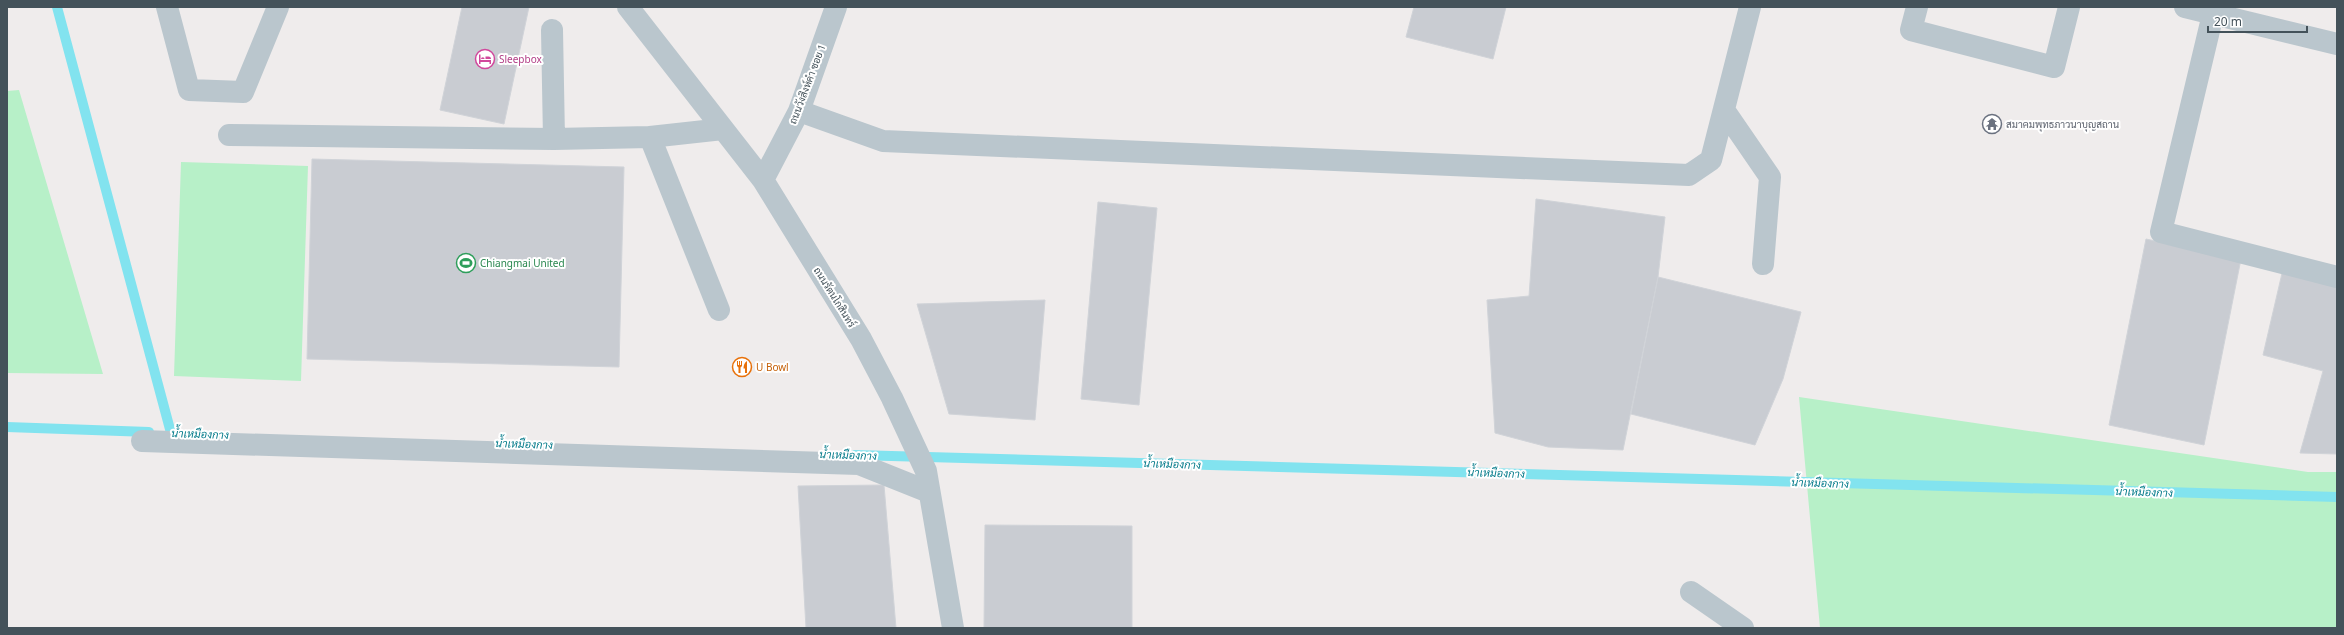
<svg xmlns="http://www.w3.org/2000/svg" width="2344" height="635" font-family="'Noto Sans',Sarabun,sans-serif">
<rect width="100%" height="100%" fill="#efecec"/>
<path fill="#b7f0c8" d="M19,90L103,374L7,373V91Z
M181,162L308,166L301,381L174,376Z
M1799,397L2308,472H2337V628H1820Z"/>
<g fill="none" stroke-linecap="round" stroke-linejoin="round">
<path stroke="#82e3ef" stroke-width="10" d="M57,7L171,433
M7,427L149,432
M855,455L2337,497"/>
</g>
<path fill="#c9ccd2" stroke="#d0d3d8" d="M462,7H529L504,124L440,110Z
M1414,7H1506L1493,59L1406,37Z
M312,159L624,167L619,367L307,359Z
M1536,199L1665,217L1658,277L1623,450L1548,447L1495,433L1487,300L1529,296Z
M1098,202L1157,208L1139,405L1081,399Z
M2146,239L2241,259L2204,445L2109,425Z
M2283,269L2337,282V454L2300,453L2323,371L2263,355Z
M1658,277L1801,312L1783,379L1755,445L1631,414Z
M1045,300L1035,420L949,414L917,304Z
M884,485L896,628H806L798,486Z
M985,525L1132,526V628H984Z"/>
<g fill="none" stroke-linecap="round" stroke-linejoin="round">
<path stroke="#bac6cd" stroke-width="22" d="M167,7L189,90L243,92L278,7
M628,7L763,180L861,339L892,398L926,471L953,628
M1917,7L1911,30L2054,67L2069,7
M2185,7L2337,44
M2213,14L2161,232L2337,277
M552,30L554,139
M1724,110L1770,177L1763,264
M799,111L883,141L1689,175L1711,160L1750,7
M229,135L554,139L650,137
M763,180L799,111L836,7
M719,310L650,137L723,129
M142,441L859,464L929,492
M1691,592L1743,628"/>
</g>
<defs>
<g id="hotel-ring" transform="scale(1)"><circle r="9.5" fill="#fff" stroke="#d1479c" stroke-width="1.5"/><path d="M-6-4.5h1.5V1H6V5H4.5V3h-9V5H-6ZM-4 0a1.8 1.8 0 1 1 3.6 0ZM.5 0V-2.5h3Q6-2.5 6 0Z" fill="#d1479c"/></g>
<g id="temple-ring" transform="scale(1)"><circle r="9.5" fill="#fff" stroke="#6b7280" stroke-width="1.5"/><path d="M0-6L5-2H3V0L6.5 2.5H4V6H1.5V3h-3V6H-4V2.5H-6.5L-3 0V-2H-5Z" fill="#6b7280"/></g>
<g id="stadium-ring" transform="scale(1)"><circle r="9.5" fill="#fff" stroke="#2e9e5b" stroke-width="1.5"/><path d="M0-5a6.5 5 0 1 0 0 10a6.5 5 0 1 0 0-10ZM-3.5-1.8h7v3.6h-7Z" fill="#2e9e5b"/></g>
<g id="restaurant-ring" transform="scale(1)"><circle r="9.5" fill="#fff" stroke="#e8710a" stroke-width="1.5"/><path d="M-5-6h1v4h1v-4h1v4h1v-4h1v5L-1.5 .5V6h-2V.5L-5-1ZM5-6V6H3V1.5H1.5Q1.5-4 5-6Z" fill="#e8710a"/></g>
</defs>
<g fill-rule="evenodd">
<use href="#hotel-ring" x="485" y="59"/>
<use href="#temple-ring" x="1992" y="124"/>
<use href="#stadium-ring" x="466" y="263"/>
<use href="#restaurant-ring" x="742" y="367"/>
</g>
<g text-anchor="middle" stroke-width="4" stroke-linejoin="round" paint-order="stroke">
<g font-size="10" fill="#b23c85" stroke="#fff" text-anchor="start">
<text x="499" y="63">Sleepbox</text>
</g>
<g font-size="10" fill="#44525a" stroke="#fff">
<text transform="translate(807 84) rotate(-69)" y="4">ถนนวังสิงห์คำ ซอย 1</text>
<text transform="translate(835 297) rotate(58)" y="4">ถนนรัตนโกสินทร์</text>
</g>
<g font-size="10" fill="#5b616d" stroke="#fff" text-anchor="start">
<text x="2006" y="128">สมาคมพุทธภาวนาบุญสถาน</text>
</g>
<g font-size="10" fill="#27864d" stroke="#fff" text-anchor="start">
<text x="480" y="267">Chiangmai United</text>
</g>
<g font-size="10" fill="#c56008" stroke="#fff" text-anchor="start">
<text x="756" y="371">U Bowl</text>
</g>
<g font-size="11" font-style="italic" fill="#087d8c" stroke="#fff">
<text transform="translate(200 434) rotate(2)" y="4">น้ำเหมืองกาง</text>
<text transform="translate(524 444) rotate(2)" y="4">น้ำเหมืองกาง</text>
<text transform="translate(848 455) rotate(2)" y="4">น้ำเหมืองกาง</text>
<text transform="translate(1172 464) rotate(2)" y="4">น้ำเหมืองกาง</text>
<text transform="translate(1496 473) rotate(2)" y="4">น้ำเหมืองกาง</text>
<text transform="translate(1820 483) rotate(2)" y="4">น้ำเหมืองกาง</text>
<text transform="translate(2144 492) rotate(2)" y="4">น้ำเหมืองกาง</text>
</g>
</g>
<rect width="2344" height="635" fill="none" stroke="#44525a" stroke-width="16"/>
<path d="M2208 26v6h99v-6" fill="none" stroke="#44525a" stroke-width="2"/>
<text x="2214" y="26" font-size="12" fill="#44525a" stroke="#ffffff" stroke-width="3" paint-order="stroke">20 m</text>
</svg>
